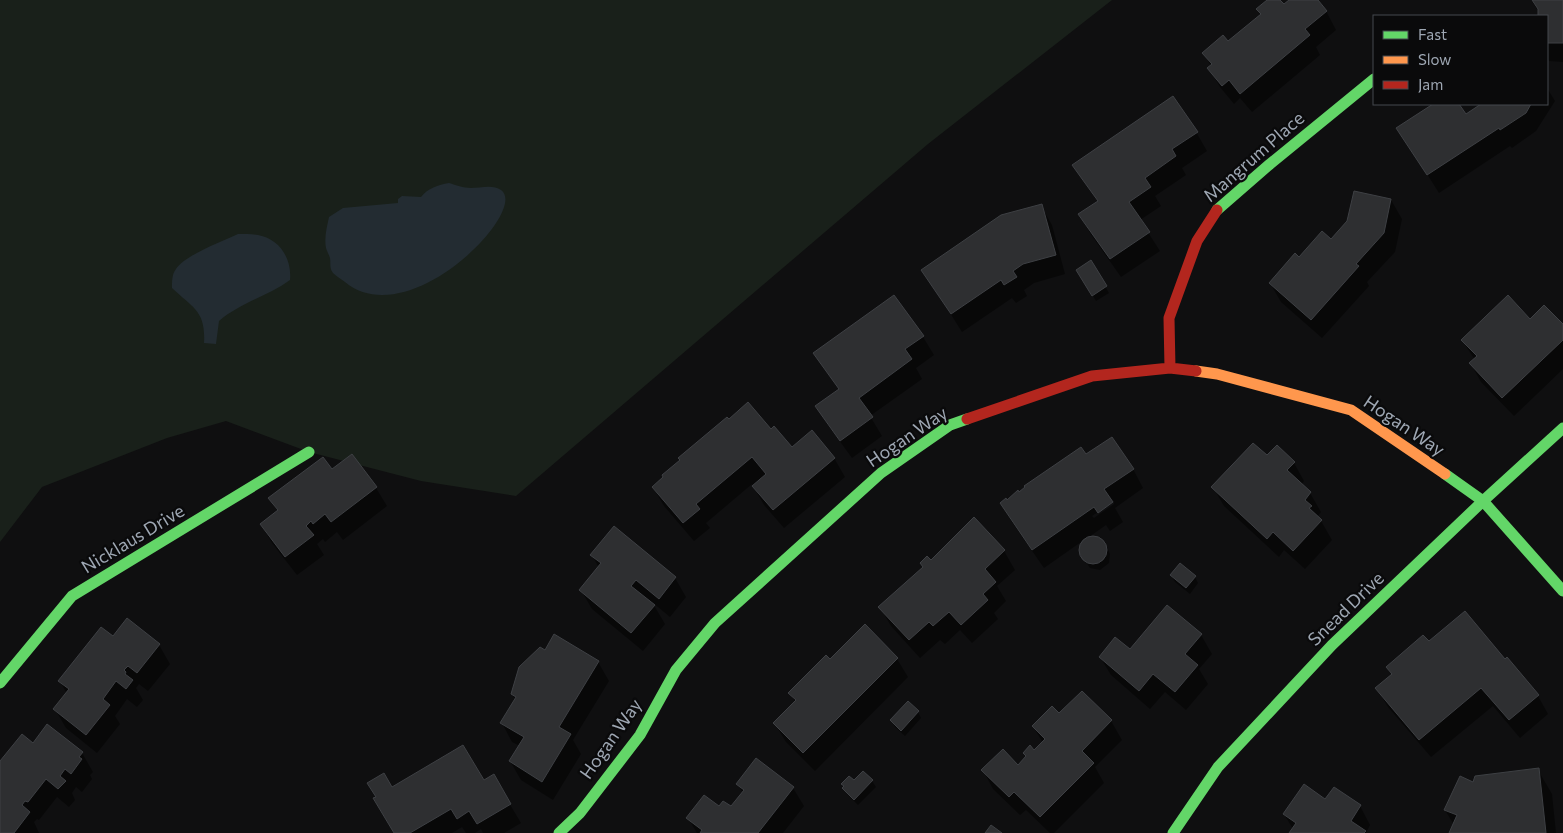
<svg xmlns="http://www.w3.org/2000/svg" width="1563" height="833" font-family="Commissioner,sans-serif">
<rect width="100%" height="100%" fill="#0f0f10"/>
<path fill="#19201a" d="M0,0H1112L928,144L516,496L421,481L309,452L226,421L167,438L42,487L0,542Z"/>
<path fill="#232c32" d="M449,183C456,185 463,188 471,188C480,188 493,184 501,190C530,210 409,335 345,282C341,279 336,276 333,273C329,268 331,263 330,258C329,255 327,251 326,248C324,237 327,227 329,217L343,208L398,203V199L402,196L421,197C428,188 438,185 449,183Z
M238,234C245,234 252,234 258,235C280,239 292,259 290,280C268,296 240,303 219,321L216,344L204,343C206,311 193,308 172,288C172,281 172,274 176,269C185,255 223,241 238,234Z"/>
<path fill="#0007" fill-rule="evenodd" d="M1269,0H1279L1284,6L1291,0H1316L1326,11L1336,30L1316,47L1320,55L1252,112L1240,98L1234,104L1220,87L1209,68L1211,66L1204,53L1228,43L1261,15L1258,9Z
M1531,0H1563V62L1549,61L1547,57V16H1539V12Z
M1547,88L1555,101L1536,131L1512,148L1510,146L1439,193L1398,128L1435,104H1458L1466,116L1482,104H1547Z
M1196,132L1207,151L1182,168L1186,175L1155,196L1161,206L1140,220L1160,251L1121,277L1090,233L1080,214L1098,202L1074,165Z
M1391,200L1402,219L1395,252L1367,282L1369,286L1322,338L1281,302L1270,283L1299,258L1331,241Z
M1041,206L1052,225L1065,274L1034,283L1024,290L1027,296L1016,303L1012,298L962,332L923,270Z
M1091,262L1109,293L1096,301L1078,270Z
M1530,320L1563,326V369L1514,416L1481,382L1471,364L1475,360L1462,340Z
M923,337L934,355L916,368L922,379L870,416L882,436L852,458L828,425L817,407L844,393L827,370H825L815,353Z
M728,420L771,430L792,449L834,458L845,477L784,528L764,505L752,484L706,523L710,528L694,541L664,506L653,487Z
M1086,456L1133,469L1143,488L1115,508L1123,522L1110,531L1106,525L1089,537L1100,539L1107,547L1110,554L1109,563L1100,570L1090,568L1080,553L1081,542L1044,568L1012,522L1001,503L1007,502ZM1114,501V504L1094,518L1092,516Z
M1267,457L1294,463L1304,481L1301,485L1310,493L1321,512L1317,517L1321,521L1332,540L1305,569L1284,550L1279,557L1224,506L1213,487Z
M376,488L387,506L343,540L337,532L325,542L323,539L317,544L324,555L297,575L272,543L261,524L278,511L270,498Z
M614,528L675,578L686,597L670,617L652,602L665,624L643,651L592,609L581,590L599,568L592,555Z
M1004,551L1015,570L997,586L1006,601L994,613L998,619L972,643L960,630L945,644L940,640L920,658L891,626L880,607L931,562Z
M1171,575L1195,577L1198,583L1190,594L1175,582Z
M1201,635L1212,654L1199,669L1208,684L1186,710L1165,692L1150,709L1111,675L1100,657Z
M113,638L159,645L170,664L148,691L139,684L136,688L143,700L137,707L127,699L115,716L120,724L97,753L66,728L55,709L67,694L60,681Z
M1429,643L1505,661L1538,696L1548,714L1520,738L1493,706L1431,757L1388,707L1377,688L1392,675L1387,667Z
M545,652L598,662L609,681L573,740L581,754L553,800L521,780L510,761L520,746L512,742L502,723L516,700L512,694Z
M897,659L908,677L815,771L786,742L775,724L796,703L790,693L830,661Z
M1082,692L1111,721L1122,740L1095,767L1104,783L1054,833H1050L1026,810L1020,815L993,789L983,770L1018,767L1043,743L1033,726L1059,715Z
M918,712L921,718L905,736L895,727L892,721Z
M33,744L82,753L93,772L90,775L92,779L82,792L76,787L72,793L75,800L69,807L57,797L39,820L37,819L34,822L39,833H0V764Z
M1538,770L1552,794L1556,833H1450L1454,825L1445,810Z
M493,776L521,823L504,833H483L481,829L475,833H466L462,827L452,833H395L392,788L484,781Z
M872,781L876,787L858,805L847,794L842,784Z
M738,784L793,788L804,806L783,833H697L688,818L719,808H731L743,793Z
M1325,801L1360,806L1370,825L1366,833H1290L1293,829L1284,814Z"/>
<path fill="#2e2f31" stroke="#3e4044" d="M1267,0H1280L1284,4L1289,0H1318L1327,11L1305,29L1310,35L1240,94L1229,80L1222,86L1207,68L1212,64L1202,53L1223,35L1228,41L1261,14L1256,9Z
M1532,0H1563V43H1547V16H1538V9Z
M1173,96L1198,132L1172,149L1176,156L1145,178L1151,187L1129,202L1150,232L1110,259L1078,214L1098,201L1072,165Z
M1433,104H1459L1466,114L1481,104H1531L1526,113L1500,130L1499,128L1427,175L1396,128Z
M1354,191L1391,199L1384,233L1356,264L1359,266L1311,320L1269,283L1295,253L1299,257L1322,231L1331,239L1347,221Z
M1042,204L1056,255L1023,264L1013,271L1017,277L1004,285L1001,280L951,314L921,270L1001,215Z
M1091,260L1107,286L1092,296L1076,270Z
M894,295L924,336L905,349L912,359L859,398L873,417L840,441L815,406L839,389L813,353Z
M1508,295L1530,319L1544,305L1563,324V340L1502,398L1469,363L1477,356L1461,340Z
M748,402L771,429L774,426L792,447L812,430L835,458L773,510L752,486L766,474L752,457L696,504L700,509L683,523L652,487L663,477L662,475L680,460L678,458L727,417L729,419Z
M1112,437L1134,469L1104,489L1113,502L1098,513L1094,507L1032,550L1000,503L1006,498L1007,500L1018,490L1019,492L1025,487L1024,486L1081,447L1086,454Z
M1253,443L1267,455L1277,445L1295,462L1287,470L1311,492L1305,500L1312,506L1309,508L1322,520L1293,551L1273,532L1267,539L1211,487Z
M352,454L377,487L331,522L325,514L313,524L311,521L306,526L314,535L285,557L260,524L278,510L268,498L323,457L332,469Z
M974,517L1005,550L985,569L996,582L983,594L988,600L961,625L949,612L933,626L929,622L909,640L878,607L923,567L920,563L927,556L931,560Z
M614,526L676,577L659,599L636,580L631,586L655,605L631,633L579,590L601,563L590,555Z
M1079 550a14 14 0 1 1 28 0a14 14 0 1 1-28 0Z
M1180,563L1196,576L1186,588L1170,575Z
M1167,605L1202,634L1185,654L1198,665L1175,692L1153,674L1139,691L1099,657L1115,637L1130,649Z
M1465,611L1505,659L1507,657L1539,695L1509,720L1481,688L1419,740L1375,688L1392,674L1386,667L1423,635L1429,641Z
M127,618L160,644L137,673L128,666L124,670L126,672L125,674L133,680L126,689L116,681L103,699L110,705L86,735L53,709L69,689L58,681L101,627L113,636Z
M865,624L898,658L803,753L773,723L796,700L788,693L826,655L830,659Z
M554,634L599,661L559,727L571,734L542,782L509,761L524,737L500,723L516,697L511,694L519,667L540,647L545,650Z
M1082,691L1112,720L1082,751L1094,763L1040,817L1014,792L1009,797L981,770L1003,749L1018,765L1026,756L1023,753L1030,745L1034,750L1045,739L1032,726L1052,706L1059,713Z
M908,701L919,711L901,731L890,720Z
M47,724L83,752L79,757L82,759L71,774L65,769L60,776L66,781L58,789L46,779L28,802L25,801L22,805L30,812L14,833H0V761L22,734L33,743Z
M463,745L484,780L494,774L511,804L477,824L469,811L457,819L451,809L410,833H394L373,798L376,797L367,783L384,773L392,787Z
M756,758L794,787L758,833H700L702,830L686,818L704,795L719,806L723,801L731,806L744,790L736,784Z
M1539,768L1546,833H1449L1457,815L1444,810L1460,776L1473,782L1475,776Z
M863,771L873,780L854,800L842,788L844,786L841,784L849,776L854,780Z
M1304,784L1325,799L1334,787L1361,805L1351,821L1366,831L1364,833H1289L1296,823L1283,814Z
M991,825L1002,833H985Z"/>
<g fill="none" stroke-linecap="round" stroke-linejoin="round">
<path stroke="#63d668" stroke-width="11" d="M1217,210L1270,164L1374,79
M1445,474L1483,501L1563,591
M0,683L72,596L309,452
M559,833L580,813L640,735L676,670L715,623L881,473L950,425L967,419
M1173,833L1218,767L1332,645L1483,501L1563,428"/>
<path stroke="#ff974d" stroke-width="11" d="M1196,371L1217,374L1351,410L1445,474"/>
<path stroke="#b3261e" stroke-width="11" d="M1170,368L1169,318L1197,241L1217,210
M967,419L1092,376L1170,368L1196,371"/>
</g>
<g text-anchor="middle" stroke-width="4.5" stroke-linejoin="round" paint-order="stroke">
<g font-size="18" fill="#9ea7b3" stroke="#0a0a0b">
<text transform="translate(1254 157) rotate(-41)" y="6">Mangrum Place</text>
<text transform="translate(1404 426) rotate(34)" y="6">Hogan Way</text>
<text transform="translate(907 437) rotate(-34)" y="6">Hogan Way</text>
<text transform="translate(133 539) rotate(-31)" y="6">Nicklaus Drive</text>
<text transform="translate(1346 609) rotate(-44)" y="6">Snead Drive</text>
<text transform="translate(611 739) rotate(-55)" y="6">Hogan Way</text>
</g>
</g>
<rect x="1373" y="15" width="175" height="90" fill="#0a0a0b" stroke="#45494e"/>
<rect x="1383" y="31" width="25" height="8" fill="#63d668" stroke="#45494e"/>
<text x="1418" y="40" font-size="15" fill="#9ea7b3">Fast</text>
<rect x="1383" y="56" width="25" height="8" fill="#ff974d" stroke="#45494e"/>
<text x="1418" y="65" font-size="15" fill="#9ea7b3">Slow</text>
<rect x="1383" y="81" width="25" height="8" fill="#b3261e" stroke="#45494e"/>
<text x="1418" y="90" font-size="15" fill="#9ea7b3">Jam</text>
</svg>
